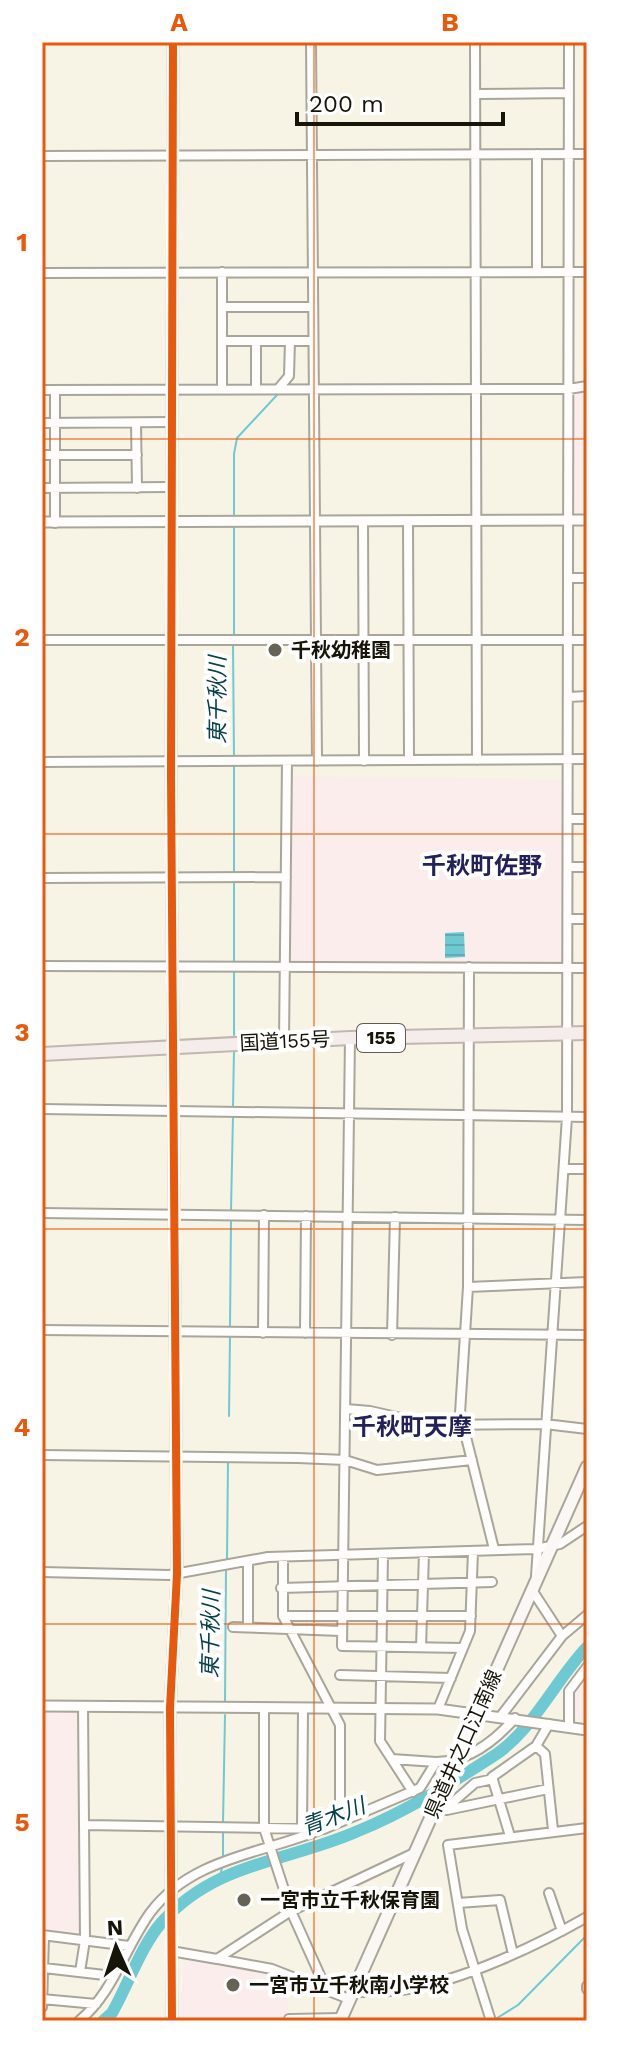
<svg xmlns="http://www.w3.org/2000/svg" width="629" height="2063" font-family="'Work Sans','Noto Sans JP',sans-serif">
<defs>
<pattern id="water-rules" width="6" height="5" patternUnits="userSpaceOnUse" patternTransform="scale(2)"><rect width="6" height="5" fill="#6fc9d3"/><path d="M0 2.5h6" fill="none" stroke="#5facb4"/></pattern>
</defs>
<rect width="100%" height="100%" fill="#f7f4e6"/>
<path fill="#faedeb" d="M587,389V422L583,423L584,434H587V517H574V402L576,393Z
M290,776L563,780L568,785L566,966L294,965L288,956Z
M587,1668V1720L576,1719L574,1709L570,1708V1695Z
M83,1712L82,1937L42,1932V1713Z
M183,1957L284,1976L291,2021H180Z"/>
<path fill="url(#water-rules)" d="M464,932L465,957L445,958V933Z"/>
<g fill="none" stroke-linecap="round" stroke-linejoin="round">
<path stroke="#6fc9d3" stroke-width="2" d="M234,515V454L237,438L277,395
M234,636V527
M233,644L234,757
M293,757L312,756
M234,766V873
M234,962V881
M234,969V1035
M233,1106L234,1050
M231,1210L233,1115
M230,1328L231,1219
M229,1416L230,1336
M227,1560L228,1461
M225,1702L226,1568
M223,1823L225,1715
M223,1858V1831
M220,1876L223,1864
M494,2020L518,2005L587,1935"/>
<path stroke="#6fc9d3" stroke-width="12" d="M103,2021L112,2013C128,1985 141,1946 162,1922C217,1861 288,1862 358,1831C405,1812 450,1784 492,1757C532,1732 554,1682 587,1647"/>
<g stroke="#a8a69a" stroke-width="12">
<path id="minor" d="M311,42L317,761
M475,42L477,760
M476,94L568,93
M537,154V272
M42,156L587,154
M222,272V389
M42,273L587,272
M222,307H311
M222,341H311
M256,341V389
M279,388L289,376L290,341
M42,390L569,389L587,386
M55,391V523
M42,423L170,422
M136,423L137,488
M42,455H137
M42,488L170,487
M363,521L364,761
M408,522L409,760
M568,578H587
M42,640H587
M569,697L587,696
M42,762L587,759
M570,819H587
M570,867H587
M42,878L286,877
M570,919H587
M42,966L587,968
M469,967L468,1287L460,1413L494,1549
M350,1038L342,1646L463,1648
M284,1041L287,761
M42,1109L587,1117
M564,1169H587
M42,1213L587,1220
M468,1287L587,1282
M42,1330L587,1335
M263,1333L264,1215
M305,1333L306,1216
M392,1335L395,1217
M346,1409L370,1411L432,1425L545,1424L587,1429
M42,1455L298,1458L345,1460L377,1470L472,1460
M383,1555L380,1741L413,1792
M283,1557V1616L340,1725V1822
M42,1572L169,1575L268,1557L536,1549L560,1544L587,1526
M536,1576L567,1117L569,42
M281,1588L492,1582
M532,1590L562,1636
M283,1616H471
M233,1627L341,1631
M248,1627V1561
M421,1647L424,1553
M340,1675L451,1678
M438,1709L470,1631L473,1551
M264,1710V1828L291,1911L327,1991
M501,1716L562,1636L587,1615
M569,1727V1691L587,1667
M536,1746L549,1724
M392,1759L436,1762
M436,1806L447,1810L548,1789
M445,1809L475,1783L493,1779
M85,1825L324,1829L420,1788L436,1762C468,1762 494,1742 515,1718
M302,1828L303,1710
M510,1836L492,1777L536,1746L545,1754L553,1830
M549,1893L562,1931
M458,1903L500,1900L513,1954
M42,1935L129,1946
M171,1951L217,1959L291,1911L414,1853
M218,1959L272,1969L349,1999
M44,1968L113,1976
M80,1972L85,1940L83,1707
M587,1986V1989
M352,1992C370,1992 390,1992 408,1989C464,1980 538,1945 587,1917
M42,1999L96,2004
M42,2007L44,1935
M289,2019L341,2018
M79,2021C113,1993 125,1948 150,1913C191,1858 261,1854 320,1830
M491,2021L462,1929L448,1845L587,1828"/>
</g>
<g stroke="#a8a69a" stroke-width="13">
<path id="tertiary" d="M42,522L587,520
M42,1706L438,1709L587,1730
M172,2021L170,1708L177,1574L171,777L173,42"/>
</g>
<g stroke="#a8a69a" stroke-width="15">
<path id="secondary" d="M340,2021L587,1467"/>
</g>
<g stroke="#c2b7b0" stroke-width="16">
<path id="trunk" d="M42,1054L350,1038L587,1033"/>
</g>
<use href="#minor" stroke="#fefdfb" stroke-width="8"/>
<use href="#tertiary" stroke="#fefdfb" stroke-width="9"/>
<use href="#secondary" stroke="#faf7f5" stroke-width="11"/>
<use href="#trunk" stroke="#f4edeb" stroke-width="12"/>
<g stroke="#fff" stroke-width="13">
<path id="cycleway" d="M172,2021L170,1708L177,1574L171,777L173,42"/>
</g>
<use href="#cycleway" stroke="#e8590c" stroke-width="8"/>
</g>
<path fill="none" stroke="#e8590c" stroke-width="2" stroke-opacity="0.55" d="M314,42V2021M42,439H587M42,834H587M42,1229H587M42,1624H587"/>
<g fill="#656356" stroke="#fff" stroke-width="3">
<circle cx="275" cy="650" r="8"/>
<circle cx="244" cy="1900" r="8"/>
<circle cx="233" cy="1985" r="8"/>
</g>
<g text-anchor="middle" stroke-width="8" stroke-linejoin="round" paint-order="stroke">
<rect fill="#fff" stroke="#5d5b53" stroke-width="2" x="357" y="1024" width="48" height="28" rx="6"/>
<g font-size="18" font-weight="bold" fill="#171509">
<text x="381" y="1044">155</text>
</g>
<g font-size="20" font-weight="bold" fill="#171509" stroke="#fff" text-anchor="start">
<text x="291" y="657">千秋幼稚園</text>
<text x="260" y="1907">一宮市立千秋保育園</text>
<text x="249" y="1992">一宮市立千秋南小学校</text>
</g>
<g font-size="20" fill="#171509" stroke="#fff">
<text transform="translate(285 1041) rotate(-3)" y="7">国道155号</text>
<text transform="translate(463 1744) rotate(-66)" y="7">県道井之口江南線</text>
</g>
<g font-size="22" font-style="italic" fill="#06414a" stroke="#fff">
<text transform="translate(217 700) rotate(-90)" y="8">東千秋川</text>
<text transform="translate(210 1634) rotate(-89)" y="8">東千秋川</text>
<text transform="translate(333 1816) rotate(-21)" y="8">青木川</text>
</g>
<g font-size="24" font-weight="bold" fill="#24205a" stroke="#fff">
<text x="482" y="874">千秋町佐野</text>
<text x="412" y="1435">千秋町天摩</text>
</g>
</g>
<rect width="629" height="2063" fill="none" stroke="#ffffff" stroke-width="88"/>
<g transform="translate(116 1947) rotate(357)" stroke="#ffffff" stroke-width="6" paint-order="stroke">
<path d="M0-6L14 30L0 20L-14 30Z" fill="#171509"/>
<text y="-12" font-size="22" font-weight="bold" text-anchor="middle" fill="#171509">N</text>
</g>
<path d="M297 112v12h206v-12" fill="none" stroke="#171509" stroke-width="4"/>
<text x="309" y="112" font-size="24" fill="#171509" stroke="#ffffff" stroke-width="6" paint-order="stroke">200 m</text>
<rect x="44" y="44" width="541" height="1975" fill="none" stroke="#e8590c" stroke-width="3"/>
<g font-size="26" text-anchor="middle" font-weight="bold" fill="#e8590c">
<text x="179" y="31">A</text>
<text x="450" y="31">B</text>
<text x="22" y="251">1</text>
<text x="22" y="646">2</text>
<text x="22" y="1041">3</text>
<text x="22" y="1436">4</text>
<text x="22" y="1831">5</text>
</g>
</svg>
